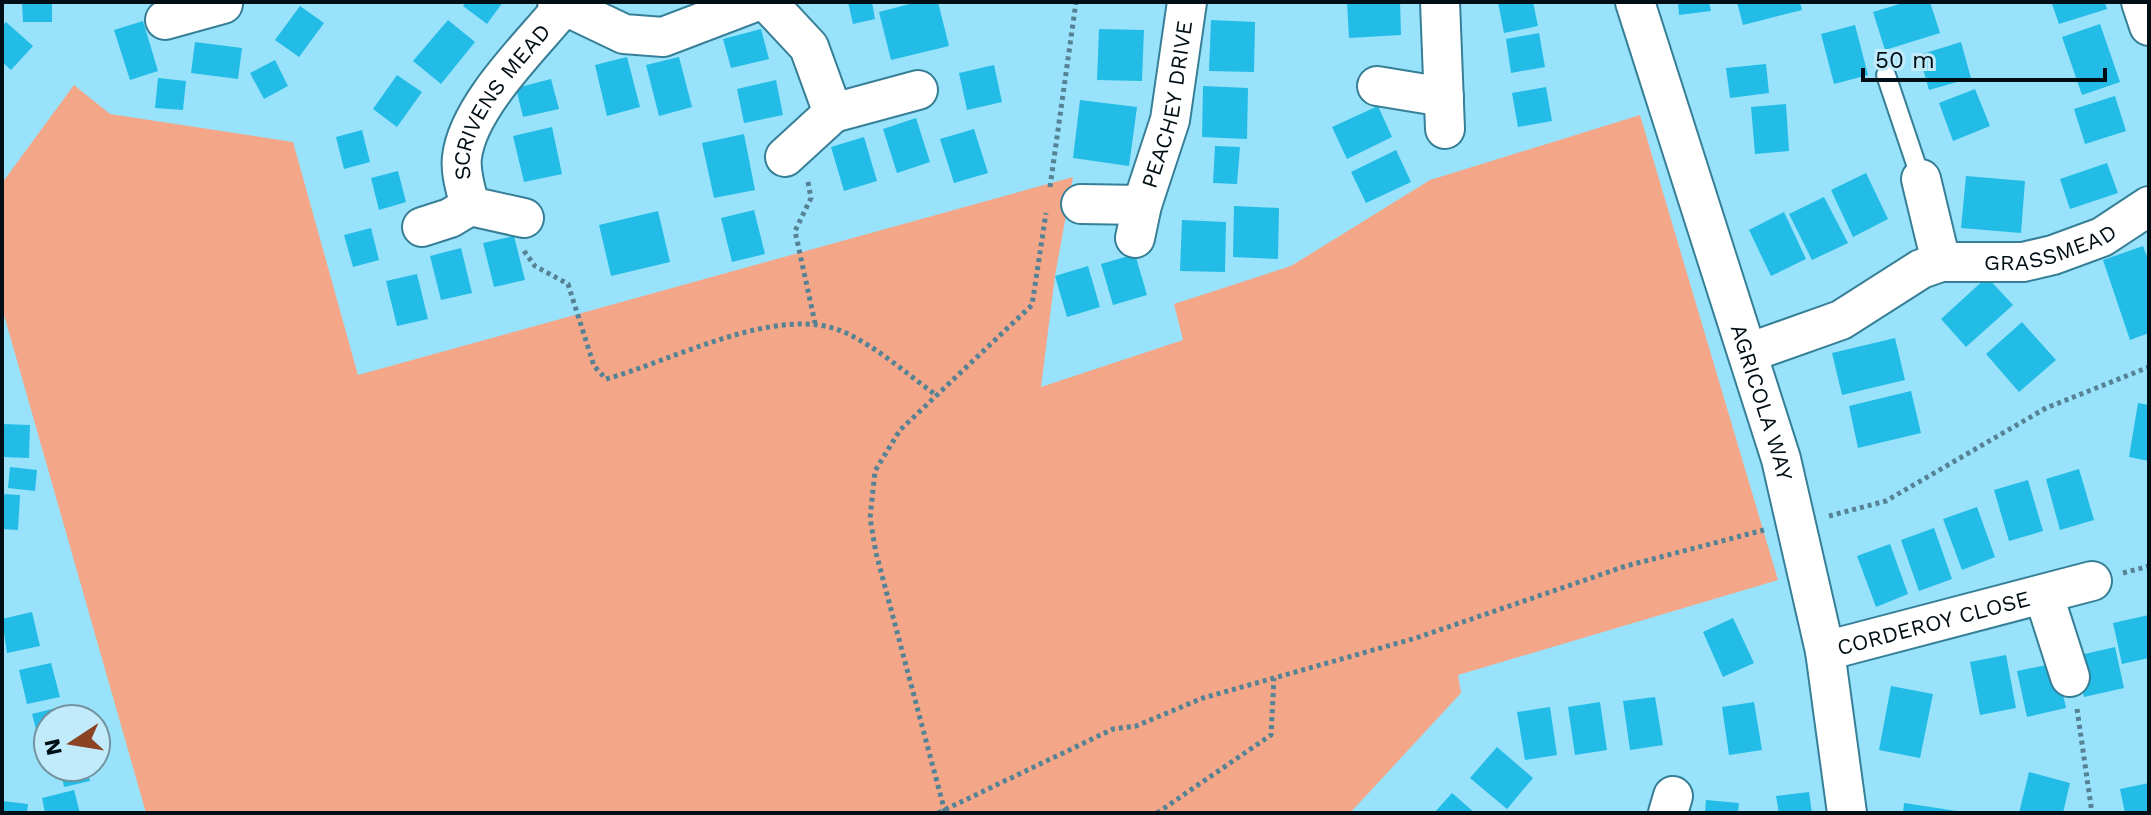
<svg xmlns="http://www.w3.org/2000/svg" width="2151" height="815" font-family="'Work Sans',sans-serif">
<rect width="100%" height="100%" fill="#99e2fc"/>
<path fill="#f4a788" d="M74,85L110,114L293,142L358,375L1073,177L1055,276L1041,387L1183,340L1174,304L1291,266L1430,180L1640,115L1778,580L1458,675L1461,693L1350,813H146L2,308V183Z"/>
<path fill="#22bce6" d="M22,2H52V22H23Z
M466,2H503L487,24L463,6Z
M848,2H872L875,19L853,24Z
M917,2H938L949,46L891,60L879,12Z
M1347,2H1400L1401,35L1349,38Z
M1498,2H1533L1538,26L1504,33Z
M1678,2H1709L1711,11L1679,15Z
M1737,2H1800L1802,10L1743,25Z
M1906,2H1930L1940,33L1885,50L1873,12Z
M2058,2H2105L2107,9L2059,24L2052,4Z
M300,6L324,23L299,57L275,40Z
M448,20L475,42L441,84L413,61Z
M1211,20L1255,22L1254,72L1209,71Z
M143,21L158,71L130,80L114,30Z
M6,22L33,46L11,70L2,62V26Z
M2100,24L2120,82L2082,95L2062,37Z
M1855,25L1868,75L1834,84L1821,34Z
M761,29L769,59L731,68L723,39Z
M1099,29L1144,30L1142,81L1097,80Z
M1539,33L1545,67L1511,73L1506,39Z
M195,42L242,48L238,79L191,73Z
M1961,42L1971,78L1929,90L1919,55Z
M627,57L640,107L607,116L595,65Z
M679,57L692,107L659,116L646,65Z
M275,60L288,86L264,99L250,73Z
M1766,64L1769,93L1730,98L1726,68Z
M994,65L1002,102L967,110L959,73Z
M397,75L422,92L397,127L373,109Z
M158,78L186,81L183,110L155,108Z
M551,79L559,109L523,117L516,88Z
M776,80L783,115L744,123L737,89Z
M1203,86L1248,88L1247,139L1202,137Z
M1546,87L1552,121L1518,127L1512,93Z
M1975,89L1990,126L1953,141L1939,103Z
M2115,96L2126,131L2085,144L2074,109Z
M1080,100L1137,107L1129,166L1073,158Z
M1786,104L1789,151L1755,154L1751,107Z
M1378,106L1392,137L1347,159L1332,127Z
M916,118L930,162L897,173L883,129Z
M552,127L562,174L524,182L513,136Z
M974,129L988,173L954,183L940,139Z
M362,130L370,162L344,169L336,137Z
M744,134L755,190L714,198L702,143Z
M864,137L877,181L844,191L831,147Z
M1215,146L1240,147L1237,184L1213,183Z
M1396,150L1411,182L1366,203L1351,172Z
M2107,163L2118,193L2070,209L2060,179Z
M398,171L406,202L379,210L371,178Z
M1866,173L1888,219L1853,237L1831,190Z
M1966,176L2025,181L2021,233L1961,228Z
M1824,197L1848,243L1812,260L1789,214Z
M1234,206L1279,208L1278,259L1233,257Z
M754,210L765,254L732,262L721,218Z
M658,211L670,262L611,276L599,225Z
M1784,212L1806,259L1771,276L1749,230Z
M1182,220L1226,222L1225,272L1180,271Z
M371,228L379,260L353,267L344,235Z
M514,236L525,280L494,287L483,243Z
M2143,246L2149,262V333L2130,340L2103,260Z
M461,248L472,293L441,300L430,256Z
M1135,254L1147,295L1113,305L1101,264Z
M1088,266L1100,307L1067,317L1055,276Z
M417,274L428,319L397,326L386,281Z
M1987,277L2013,305L1966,347L1941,319Z
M2022,322L2056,360L2019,392L1986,354Z
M1895,338L1905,380L1842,395L1832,353Z
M1911,391L1921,433L1858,448L1849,406Z
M2138,403L2149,405V461L2129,457Z
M2,424L30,425L29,458L2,457Z
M10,467L37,470L35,491L8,488Z
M2079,469L2094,520L2060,530L2046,479Z
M2028,480L2043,531L2009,541L1994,490Z
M2,494L20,495L18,530L2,529Z
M1977,507L1995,557L1962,570L1943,519Z
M1934,528L1952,579L1919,591L1901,540Z
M1890,544L1908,594L1876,607L1857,556Z
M32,612L40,646L7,653L2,619Z
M2149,615V658L2122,664L2113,623Z
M1733,618L1754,663L1723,677L1703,632Z
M2115,647L2124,688L2084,697L2076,656Z
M2006,655L2016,708L1980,715L1970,662Z
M51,663L60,697L27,704L19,670Z
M2056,663L2066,708L2027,717L2017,671Z
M1891,686L1933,694L1920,758L1879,750Z
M1655,697L1663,745L1630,750L1623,701Z
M1600,702L1607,750L1575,755L1568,707Z
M1754,702L1762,750L1729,755L1722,707Z
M64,706L68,719H48V762L45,763L32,714Z
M1550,707L1557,755L1525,760L1517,712Z
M1497,747L1533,778L1507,809L1470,778Z
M60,767H87L90,781L64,787Z
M2029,772L2070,783L2063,813H2019Z
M2149,783V813H2125L2120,789Z
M74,790L80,813H45L42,798Z
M1809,792L1812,813H1779L1776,796Z
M1452,793L1475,813H1434Z
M1706,800L1739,803L1738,813H1705Z
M2,801L28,804L27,813H2Z
M1904,803L1957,811V813H1903Z"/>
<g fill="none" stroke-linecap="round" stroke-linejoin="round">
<g stroke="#367f97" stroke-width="22">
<path id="service" d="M1886,75L1921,179"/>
</g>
<g stroke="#367f97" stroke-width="42">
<g id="minor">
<path d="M557,2L624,34L663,37L755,2"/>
<path d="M767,2L809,47L833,113"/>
<path d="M1440,2L1445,129"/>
<path id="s1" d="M1635,2L1781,459L1825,651L1847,813"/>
<path d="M2141,2L2149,26"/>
<path d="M165,20L223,4"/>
<path d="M1377,86L1444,97"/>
<path d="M785,157L833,113L918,90"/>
<path d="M1921,179L1941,262"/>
<path d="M1081,204L1142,205"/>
<path id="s2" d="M524,218L470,206C466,190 460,173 462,157C468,106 531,46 563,7"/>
<path d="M422,227L450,218L470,206"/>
<path id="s3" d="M1135,238L1142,205L1170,120L1187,2"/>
<path id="s4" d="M1748,353L1841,320L1921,269L1941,262H2023L2053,255L2102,237L2149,206"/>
<path d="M2044,596L2070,677"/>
<path id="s5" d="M1825,651L2092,581"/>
<path d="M1668,813L1673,796"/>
</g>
</g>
<path stroke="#558395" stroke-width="5" stroke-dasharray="4 4" stroke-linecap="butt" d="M808,182L811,198L795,231L815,323
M1050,187L1076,2
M524,251L535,266L568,284L594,366L606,379C672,361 778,303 844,332C877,347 907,374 936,395
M1829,516L1886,501L2046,408L2149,367
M2123,573L2149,566
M2077,709L2092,813
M945,812L876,553L870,518L875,471L900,430L1032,305L1046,213
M938,813L1113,729L1136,726L1203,698L1416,638L1626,566L1764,530
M1157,813L1271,735L1274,678"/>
<use href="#service" stroke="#fff" stroke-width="18"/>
<use href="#minor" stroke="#fff" stroke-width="38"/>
</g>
<g text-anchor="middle" stroke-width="8" stroke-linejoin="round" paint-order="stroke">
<g font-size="22" fill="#000e15" stroke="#c1ebfa">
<text dy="8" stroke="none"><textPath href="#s3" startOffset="138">PEACHEY DRIVE</textPath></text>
<text dy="8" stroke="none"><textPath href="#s2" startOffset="172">SCRIVENS MEAD</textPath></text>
<text dy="8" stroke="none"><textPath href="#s4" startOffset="326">GRASSMEAD</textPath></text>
<text dy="8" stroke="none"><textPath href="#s1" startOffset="420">AGRICOLA WAY</textPath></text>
<text dy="8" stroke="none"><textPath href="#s5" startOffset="112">CORDEROY CLOSE</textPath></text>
</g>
</g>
<rect width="2151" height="815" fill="none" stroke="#000e15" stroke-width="8"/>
<g transform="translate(72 743) rotate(258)"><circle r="38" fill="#c1ebfa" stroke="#74939e" stroke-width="2"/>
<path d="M0-6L14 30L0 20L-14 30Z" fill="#8b4324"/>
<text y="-12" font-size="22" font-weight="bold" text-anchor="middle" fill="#000e15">N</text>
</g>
<path d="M1863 68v12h242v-12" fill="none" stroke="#000e15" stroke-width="4"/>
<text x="1875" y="68" font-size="24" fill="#000e15" stroke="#c1ebfa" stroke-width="6" paint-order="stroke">50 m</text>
</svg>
